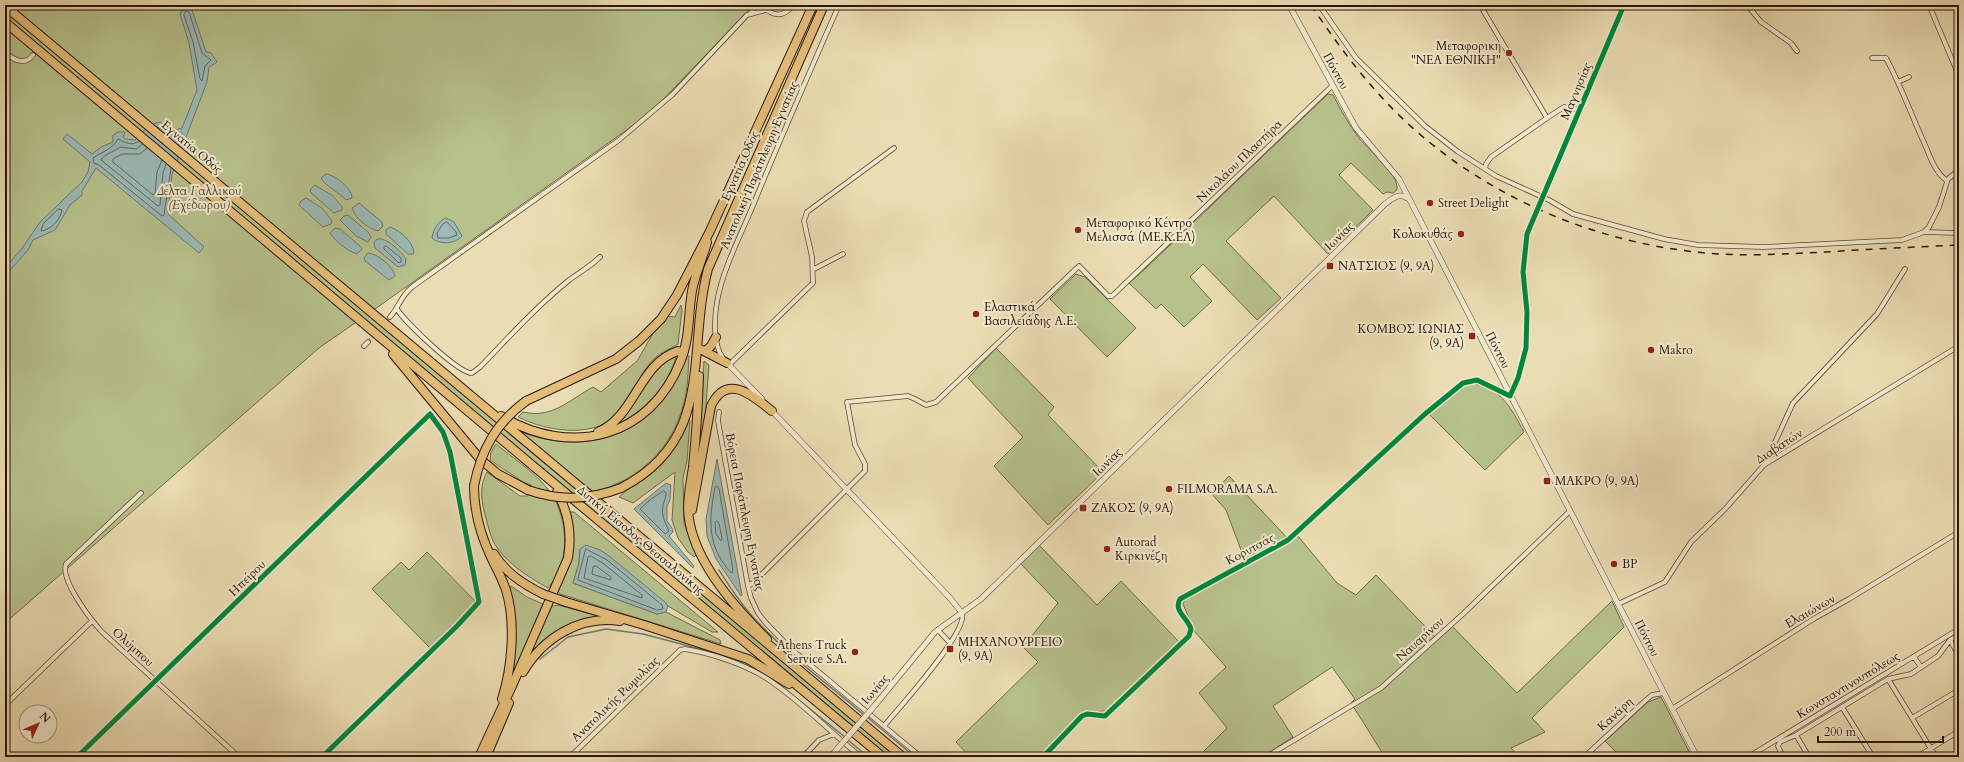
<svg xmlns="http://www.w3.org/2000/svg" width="1964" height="762" font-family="Cardo,serif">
<rect width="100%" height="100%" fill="#ebddb3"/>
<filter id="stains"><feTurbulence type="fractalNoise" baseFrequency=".005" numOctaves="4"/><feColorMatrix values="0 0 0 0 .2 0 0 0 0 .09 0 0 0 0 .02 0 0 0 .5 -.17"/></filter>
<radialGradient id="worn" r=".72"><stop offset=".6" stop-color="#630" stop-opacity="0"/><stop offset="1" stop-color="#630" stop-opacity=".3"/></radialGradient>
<path fill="#b7c18c" stroke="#706b4a" d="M5,5H754L649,114L368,314L896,757H889L362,318L319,348L5,623Z
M1328,94L1333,95C1341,110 1349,125 1359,138C1369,151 1399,172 1397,190L1393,193L1387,192L1383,194L1351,163L1339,175L1373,210L1328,254L1274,196L1226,241L1281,298L1257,320L1203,264L1190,277L1212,301L1184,327L1161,304L1156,309L1129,283L1145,269Z
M1076,274L1085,277L1136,328L1107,357L1050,299Z
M681,305L682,310L678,344C670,349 662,352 655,358C640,372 633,394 621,410C598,440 548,432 518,417L523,412C552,419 569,400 593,387L601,392L637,361L655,330L667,316L675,317Z
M996,348L1054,407L1048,415L1103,472L1048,525L994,466L1023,437L968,378Z
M677,354C667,389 644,411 613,427L653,370Z
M686,356H689C688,372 688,388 684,402C673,449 638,481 593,492L511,428C565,452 627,447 665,397C674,384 679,370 686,356Z
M704,361L709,365L705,418L698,455Z
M1468,383C1500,386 1510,406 1524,432L1485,470L1428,413Z
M688,418L690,420L687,461L683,478L684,524L697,554L694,557L688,552L678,538L672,520L675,472L633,503L619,497C639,479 663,466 678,442C683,435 685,426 688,418Z
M496,444C513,458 533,471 547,488C566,510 570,550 557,576C554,580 551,584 548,588C528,577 506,563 494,543C489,533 487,521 484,511C481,498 480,484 487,472L520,496H528L531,485L523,482L490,460L491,452Z
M1229,476L1290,541L1297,535L1337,583L1356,595L1376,575L1437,639L1452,626L1517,693L1612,601L1624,627L1532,718L1545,732L1511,748L1519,757H1385L1351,703L1355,699L1332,667L1273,706L1293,737L1262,757H1198L1227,728L1199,693L1226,667L1195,632L1183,604L1185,599L1247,566L1226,510L1212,494Z
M571,512H574L718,632H712L668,606L600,550L580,549L579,563L573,583L657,614L666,612L720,640L721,644L560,594L558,591L570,560L569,514Z
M1039,545L1097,605L1121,581L1180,643L1109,710L1080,715L1040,757H970L956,742L1038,662L1023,647L1058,603L1020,563Z
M427,552L475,601L471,609L430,648L372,589L401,562L409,570Z
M511,586L527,597L543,604L513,674H511L516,625L510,591Z
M558,605L601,617L556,632L534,649H532L549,607Z
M1661,697L1692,757H1621L1605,741L1648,702Z"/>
<path fill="#9cbab7" stroke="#6e7871" d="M185,5H195L192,10L206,52L211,53L217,62L209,67L207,82L172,174L168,214L204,247L199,253L96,168L82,191V195L70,205L55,230L33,240L28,250L5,276V268L23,247L40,222L82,182L88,172L90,162L63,139L67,134L92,154L101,147L113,142V135L118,132H125L123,137L125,139L135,140C142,132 149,124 160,122C167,128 173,132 182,128L197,90L189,43L180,14Z
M326,174C335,175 352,188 352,198L346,200C339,192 326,187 321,178Z
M315,185L333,196L343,208L342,210L334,213L311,193L310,190Z
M306,198L322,208L332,221L331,224L323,227L301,207L299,205L301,201Z
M359,203L382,222L383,226L378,231C367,228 355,218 352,208Z
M348,215L369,233L371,237L368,242L356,236L340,220L344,216Z
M446,218L454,222L462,236C456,244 439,245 432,238C433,230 438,221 446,218Z
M390,227C401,231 412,241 414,252L413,254H408L386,234V230Z
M335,228L340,229L360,246L362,249L357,254C346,250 336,242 330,233Z
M377,239C386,237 401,251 406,259L405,265L398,267L375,248L374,243Z
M368,253C378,254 393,266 395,276L389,280L365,261L364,258Z
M717,459L742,595L741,596L716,559L707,536L706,519Z
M666,483L671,485L670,500L667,506V521L672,528L673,532L669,536L694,566L693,568L634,509Z
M586,545L600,550L609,556L665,602L668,606L666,612L657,614L573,583L579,563L580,549Z"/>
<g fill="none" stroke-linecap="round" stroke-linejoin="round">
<path stroke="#62685f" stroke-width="1" d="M186,11L189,12L202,53L211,60L205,66L202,81L200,79L193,42L184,15Z
M157,127L170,133H182L179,145
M139,141C132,147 124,142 118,139C114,148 102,152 93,158L94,163L99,165L162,216L164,215L171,168
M143,144L136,149L120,147C114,152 104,154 101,160L158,206L160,205L163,173L166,164
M147,148L140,154H122L113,159V162L153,195L155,193L157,172L162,160
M59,209L62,210C60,220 51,230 41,231L43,224Z
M447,222L456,232L457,235L449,238H438L437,233L442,225Z
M386,246L401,258V262L399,263L384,249V247Z
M717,486L719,489L733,570L732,573C728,570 725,565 722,561C707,538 710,513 715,488Z
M664,491L666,493C666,498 664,501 663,505C661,516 665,522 669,531L665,534L640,509L650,500Z
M717,521L719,523L722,539L721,541L716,534L715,523Z
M586,549L607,560L662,605L663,609L657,610L578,580Z
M591,556L604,564L642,595V598L584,578L588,557Z
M596,566L611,577V580L592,574L593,567Z"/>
<path stroke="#6e7871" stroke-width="1.5" d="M719,570C730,587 740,603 753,617C786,654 827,683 864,715
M540,659L568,637L606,629L643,634L723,655L758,670
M770,677L845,737
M867,717L915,757
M848,740L868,757"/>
<path stroke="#c4b591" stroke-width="4" stroke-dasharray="4 2" stroke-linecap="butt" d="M368,342L390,317"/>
<g stroke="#5a4732" stroke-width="5.5">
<path id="minor" d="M762,5C772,17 784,18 793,5
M1319,5L1356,58L1425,126L1457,151L1496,176L1549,200L1573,214L1664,239L1698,245L1764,247L1902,240L1924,232L1929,227L1939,207L1948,179L1959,170
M1480,5L1547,118L1564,107L1579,110
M1747,5L1761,22L1791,43L1797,51
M1929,5L1959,76
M751,13L755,5
M5,52C13,60 25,66 33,55
M1872,58H1886C1901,86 1912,116 1925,145C1931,158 1934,171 1947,181
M1898,82L1909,77
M1485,169L1486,164L1491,157L1547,118
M1924,232L1959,233
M814,269L843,254
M397,309C404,321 459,374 472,373L480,367C508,338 536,307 568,281C578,273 590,267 600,257
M390,317C399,307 401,296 412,287L619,140L672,95L747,15L766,10
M364,346L368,342
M723,358C713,345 714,319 717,302C723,268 741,235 754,203C781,137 810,71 839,5
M729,365L813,283L812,257L804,221L807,212L894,148
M719,412L718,421L748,586L751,598L758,613L765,622L790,648L921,757
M1765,464L1793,403L1877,314L1905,269
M141,493L66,564C60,580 91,620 102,632L239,757
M748,586L753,583L865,471V464L855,445L847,402L908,396L915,399L926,405L936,402L1079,266L1108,296H1112L1332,86
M1618,604L1665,582L1691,542L1725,509L1764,465L1959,346
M938,630L950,643
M1950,640L1959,656
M1914,657L1921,667
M1888,679L1936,757
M5,705L92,621
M1842,707L1873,757
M1672,709L1815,618L1849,599L1959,532
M1912,718L1959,690
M884,726C898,709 969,631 962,613
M1796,735L1809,757
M77,757L430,414L443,432L450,452L479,602L457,626L322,757
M570,757L675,655L680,650L685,649C711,653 747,665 769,680C802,702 830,732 861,757
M803,757L819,740L834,734
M1043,757L1082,716L1087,714L1105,716L1189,636L1191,629C1188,618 1173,611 1180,599L1288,540L1425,414L1463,383L1477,380L1510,396
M1266,757L1381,688L1464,613L1570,511
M1584,757L1646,700L1652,695L1664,693
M1748,757L1959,629
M1783,757L1778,746L1780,742L1796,735L1888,679L1911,674L1938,656L1950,640L1959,635
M1917,757L1959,731"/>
</g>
<g stroke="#5a4732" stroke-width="6">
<path id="tertiary" d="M1289,5L1356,128L1399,179L1697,757
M1548,186L1624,5
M727,363L762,399
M1510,396C1515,388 1518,380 1520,371C1524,360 1527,349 1527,338C1529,300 1516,262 1531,225
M771,410L950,598L962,613
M876,704L935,632L981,599L1385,204C1392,199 1399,192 1407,198"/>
</g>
<g stroke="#291507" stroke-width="10">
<path id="motorway" d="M5,6L903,757
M5,22L532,465L883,757
M702,350L727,363
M705,351L711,346L716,337
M393,354L480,459L498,474L528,490
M699,376C698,406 696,437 693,467C691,481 688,495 688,509C690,557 734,607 767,639
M526,401L616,359L639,341L661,319L677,295L710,231L813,5
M501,416C571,458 651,438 681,360C690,338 688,314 692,291C695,274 703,258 707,242
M598,432C636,416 638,364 678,351
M474,486C474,511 480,534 491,557C496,568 502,578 506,590C516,622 512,668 502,699
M621,488C716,439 686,353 708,269L824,5
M692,510L711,406C727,372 753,396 772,411
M494,554C506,573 523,584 543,594
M566,602L644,625L748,659L789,684
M523,672C543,638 580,615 620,621
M479,757L512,686L568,558C572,534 569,513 557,492
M486,757L509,703"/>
</g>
<use href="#minor" stroke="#f2e9ce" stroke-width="4"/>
<use href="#tertiary" stroke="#f2e9ce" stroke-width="5"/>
<use href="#motorway" stroke="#e6be7a" stroke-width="8"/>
<path stroke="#291507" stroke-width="1.5" stroke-dasharray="7 7" stroke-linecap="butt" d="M1311,5C1341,50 1374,94 1415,130C1493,199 1594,241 1696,252C1739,257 1783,254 1826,252C1870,249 1915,247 1959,245"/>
<g stroke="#5a4732" stroke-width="6" stroke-linecap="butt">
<path id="tertiary-bridge" d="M1531,225L1548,186
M833,754L876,704"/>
</g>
<g stroke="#291507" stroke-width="10" stroke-linecap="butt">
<path id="motorway-bridge" d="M474,486C481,450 496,423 526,401
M528,490C559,501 590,500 621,488
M543,594L566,602"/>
</g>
<use href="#tertiary-bridge" stroke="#f2e9ce" stroke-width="5"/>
<use href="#motorway-bridge" stroke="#e6be7a" stroke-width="8"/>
<g stroke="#f2e9ce" stroke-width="8">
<path id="cycleway" d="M77,757L430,414L443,432L450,452L479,602L457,626L322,757
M1043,757L1082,716L1087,714L1105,716L1189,636L1191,629C1188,618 1173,611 1180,599L1288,540L1425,414L1463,383L1477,380L1510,396L1518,378L1526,348L1527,312L1523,272L1527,234L1624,5"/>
</g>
<use href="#cycleway" stroke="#00873e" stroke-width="5"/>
</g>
<g fill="#8f2418" stroke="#f2e9ce" stroke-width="1.5">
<circle cx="1509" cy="53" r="4"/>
<circle cx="1430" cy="203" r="4"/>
<circle cx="1078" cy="230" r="4"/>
<circle cx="1461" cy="234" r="4"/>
<rect x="1326" y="262" width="8" height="8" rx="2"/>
<circle cx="976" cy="314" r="4"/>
<rect x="1468" y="332" width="8" height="8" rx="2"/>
<circle cx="1651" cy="350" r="4"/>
<rect x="1543" y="477" width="8" height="8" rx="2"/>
<circle cx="1169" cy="489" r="4"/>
<rect x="1079" y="504" width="8" height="8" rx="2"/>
<circle cx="1107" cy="549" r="4"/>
<circle cx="1614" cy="564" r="4"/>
<rect x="946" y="645" width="8" height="8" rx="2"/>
<circle cx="855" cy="652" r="4"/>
</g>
<g text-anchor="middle" stroke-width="4" stroke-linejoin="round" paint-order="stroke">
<g font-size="12" fill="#291507" stroke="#f2e9ce" text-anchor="start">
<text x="1501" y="50" text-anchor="end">Μεταφορικη<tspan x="1501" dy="14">"ΝΕΑ ΕΘΝΙΚΗ"</tspan></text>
<text x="1438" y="207">Street Delight</text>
<text x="1086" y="227">Μεταφορικό Κέντρο<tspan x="1086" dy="14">Μελισσά (ΜΕ.Κ.ΕΛ)</tspan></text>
<text x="1453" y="238" text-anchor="end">Κολοκυθάς</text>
<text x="1338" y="270">ΝΑΤΣΙΟΣ (9, 9Α)</text>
<text x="984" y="311">Ελαστικά<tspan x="984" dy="14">Βασιλειάδης Α.Ε.</tspan></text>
<text x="1464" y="333" text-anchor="end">ΚΟΜΒΟΣ ΙΩΝΙΑΣ<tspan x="1464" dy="14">(9, 9Α)</tspan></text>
<text x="1659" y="354">Makro</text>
<text x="1555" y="485">ΜΑΚΡΟ (9, 9Α)</text>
<text x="1177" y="493">FILMORAMA S.A.</text>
<text x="1091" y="512">ΖΑΚΟΣ (9, 9Α)</text>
<text x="1115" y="546">Autorad<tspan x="1115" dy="14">Κιρκινέζη</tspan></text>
<text x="1622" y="568">BP</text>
<text x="958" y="646">ΜΗΧΑΝΟΥΡΓΕΙΟ<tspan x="958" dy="14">(9, 9Α)</tspan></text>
<text x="847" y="649" text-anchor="end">Athens Truck<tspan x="847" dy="14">Service S.A.</tspan></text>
</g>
<g font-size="12" fill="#291507" stroke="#f2e9ce">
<text transform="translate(1336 71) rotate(61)" y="4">Πόντου</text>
<text transform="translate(1576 91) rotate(-67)" y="4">Μαγνησίας</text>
<text transform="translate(192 147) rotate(40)" y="4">Εγνατία Οδός</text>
<text transform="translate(1239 161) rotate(-44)" y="4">Νικολάου Πλαστήρα</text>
<text transform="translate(759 165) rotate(-67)" y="4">Ανατολική Παράπλευρη Εγνατίας</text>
<text transform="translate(740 166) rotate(-66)" y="4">Εγνατία Οδός</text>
<text transform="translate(1339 236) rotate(-44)" y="4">Ιωνίας</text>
<text transform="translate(1498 350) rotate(63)" y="4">Πόντου</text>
<text transform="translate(1779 446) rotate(-33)" y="4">Διαβατών</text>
<text transform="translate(1107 462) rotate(-44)" y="4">Ιωνίας</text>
<text transform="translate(745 512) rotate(79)" y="4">Βόρεια Παράπλευρη Εγνατίας</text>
<text transform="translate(641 540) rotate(40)" y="4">Δυτική Είσοδος Θεσσαλονίκης</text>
<text transform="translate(1250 549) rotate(-28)" y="4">Κορυτσάς</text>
<text transform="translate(247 578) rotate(-44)" y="4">Ηπείρου</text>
<text transform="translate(1810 611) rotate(-30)" y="4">Ελαιώνων</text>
<text transform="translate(1647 638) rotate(63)" y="4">Πόντου</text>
<text transform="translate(1420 639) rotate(-42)" y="4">Ναυαρίνου</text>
<text transform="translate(133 647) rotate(42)" y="4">Ολύμπου</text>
<text transform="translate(1848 685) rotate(-31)" y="4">Κωνσταντινουπόλεως</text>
<text transform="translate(875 689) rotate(-50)" y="4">Ιωνίας</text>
<text transform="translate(615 699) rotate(-44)" y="4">Ανατολικής Ρωμυλίας</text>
<text transform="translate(1615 714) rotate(-43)" y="4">Κανάρη</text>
</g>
<g font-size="12" font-style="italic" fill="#54492f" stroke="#f2e9ce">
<text x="199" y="195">Δέλτα Γαλλικού<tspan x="199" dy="14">(Εχέδωρου)</tspan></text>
</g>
</g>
<rect width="1964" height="762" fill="none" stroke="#ebddb3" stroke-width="20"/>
<rect x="6" y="6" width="1952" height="750" fill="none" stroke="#291507" stroke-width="2"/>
<rect x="10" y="10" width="1944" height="742" fill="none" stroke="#291507"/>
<g transform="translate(38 724) rotate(46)"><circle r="19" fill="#f2e9ce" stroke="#a2947e"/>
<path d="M0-3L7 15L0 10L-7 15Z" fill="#8f2418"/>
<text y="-6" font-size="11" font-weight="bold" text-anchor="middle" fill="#291507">N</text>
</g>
<path d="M1818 736v6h125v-6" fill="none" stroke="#291507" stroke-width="2"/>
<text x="1824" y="736" font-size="12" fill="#291507" stroke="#f2e9ce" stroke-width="3" paint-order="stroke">200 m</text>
<rect width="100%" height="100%" filter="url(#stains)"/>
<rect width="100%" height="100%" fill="url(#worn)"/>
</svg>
